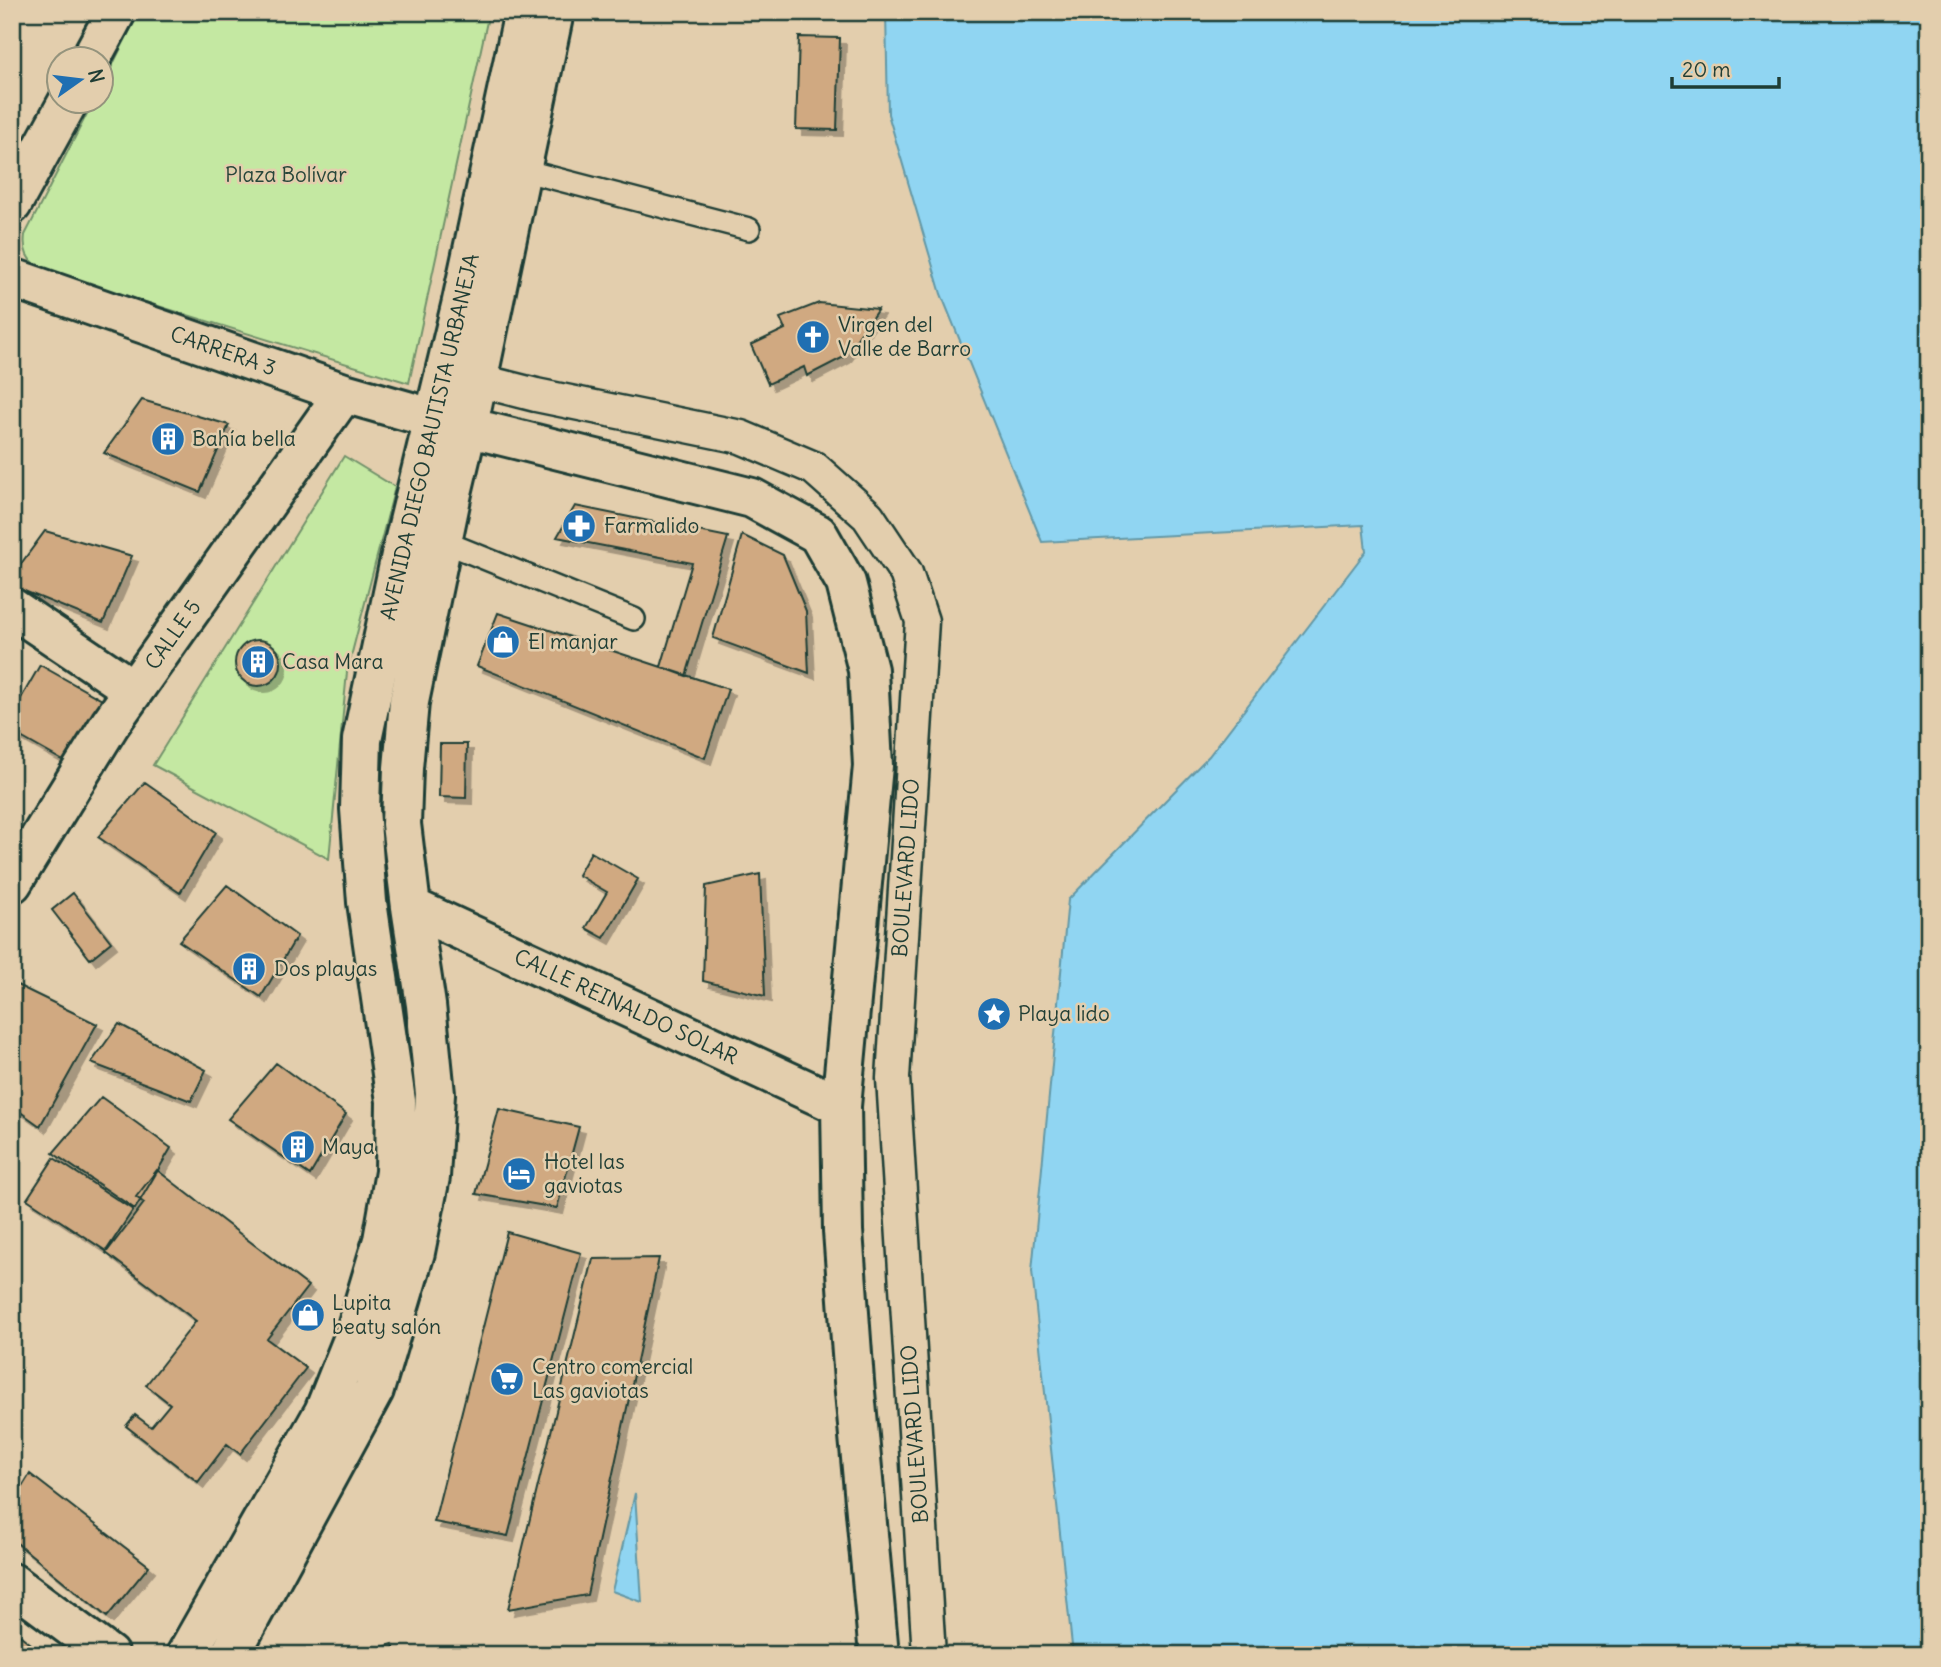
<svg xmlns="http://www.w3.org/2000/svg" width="1941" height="1667" font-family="Delius,sans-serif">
<defs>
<filter id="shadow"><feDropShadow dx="6" dy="6" stdDeviation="0" flood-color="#0004"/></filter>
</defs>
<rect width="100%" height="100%" fill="#e3cead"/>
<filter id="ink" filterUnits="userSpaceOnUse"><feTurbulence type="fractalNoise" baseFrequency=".0143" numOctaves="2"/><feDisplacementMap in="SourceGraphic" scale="14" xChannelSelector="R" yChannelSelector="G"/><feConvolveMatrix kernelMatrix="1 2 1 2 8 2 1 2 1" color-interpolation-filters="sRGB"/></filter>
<g filter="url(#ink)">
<path fill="#c4e8a2" stroke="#72926b" stroke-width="2" d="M139,12H489L409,383L41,270C27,260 23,251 25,235L93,102H102V86Z
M344,456L395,487L347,672L329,859L153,765Z"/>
<path fill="#90d5f2" stroke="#6398a6" stroke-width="2" d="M886,12H1929V1655H1073L1032,1271L1068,900L1209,756L1366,551L1363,525L1042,542L941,294L888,114Z
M635,1493L642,1602L612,1591Z"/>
<path fill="#d0a981" stroke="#1f3d34" stroke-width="2" filter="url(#shadow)" d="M799,37L840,38L837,130L796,129Z
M819,303L878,309L844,357L807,376L804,367L768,384L751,345L785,329L780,318Z
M142,400L229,425L200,492L104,453Z
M575,506L728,537L686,676L661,667L692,563L557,537Z
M45,531L132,556L103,623L12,586V576Z
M742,535L783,555L806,611L809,673L713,638Z
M498,613L728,689L705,758L477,666Z
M235 663a23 23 0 1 1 46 0a23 23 0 1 1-46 0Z
M40,665L109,704L74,767L12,732V714Z
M440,744H467L466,798L439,797Z
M145,782L216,832L180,893L98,837Z
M591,852L638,879L604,938L586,928L607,892L578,875Z
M760,874L765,996L703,981L706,886Z
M227,885L297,936L261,997L179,941Z
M73,893L111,942L90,959L52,910Z
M17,985L97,1024L40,1126L12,1106V993Z
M119,1024L206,1070L191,1101L91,1063Z
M276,1063L346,1114L310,1175L228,1119Z
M101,1097L171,1148L135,1209L53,1153Z
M499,1109L579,1127L557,1208L476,1194Z
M54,1158L133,1210L106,1251L27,1199Z
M157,1170L308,1286L267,1339L306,1368L240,1454L227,1444L198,1482L126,1426L135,1415L151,1427L170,1404L146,1385L196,1321L106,1253L144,1203L136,1197Z
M507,1232L581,1253L508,1536L434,1522Z
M659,1258L587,1595L508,1609L593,1259Z
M30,1474L149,1566L107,1617L12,1539V1503Z
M12,1629L45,1655H12Z
M393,1644L396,1655H355Z"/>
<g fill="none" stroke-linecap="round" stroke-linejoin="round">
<g stroke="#1f3d34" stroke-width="26">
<path id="service" d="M522,170L749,229
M442,541L634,619"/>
</g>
<g stroke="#1f3d34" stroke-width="37">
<path id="pedestrian" d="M477,380L536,395L741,437L814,468L868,516L906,573L922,621L893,1078L929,1655"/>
</g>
<g stroke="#1f3d34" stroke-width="44">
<path id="minor" d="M90,60L116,12
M12,204L68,102
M12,278L344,393L435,419L752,498L818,534L846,583L868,670L873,766L841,1106L843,1231L854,1381L879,1655
M12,608L134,690
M12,883L110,724L344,393
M411,907L841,1106
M12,1583L109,1655
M186,1655L324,1412L354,1337L383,1240L395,1172L396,1101L367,902L360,809L362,740L401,555L461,306L524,12
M230,1655L374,1390L415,1252L430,1177L435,1094L426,1005L411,907L401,824L403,768L409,702L452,493L468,425L554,12"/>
</g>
<use href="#service" stroke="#e3cead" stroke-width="21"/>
<use href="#pedestrian" stroke="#e3cead" stroke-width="32"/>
<use href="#minor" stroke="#e3cead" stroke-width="38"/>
</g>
</g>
<defs>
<g id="church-disc" transform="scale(1.75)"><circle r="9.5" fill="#1f6fb2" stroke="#e3cead"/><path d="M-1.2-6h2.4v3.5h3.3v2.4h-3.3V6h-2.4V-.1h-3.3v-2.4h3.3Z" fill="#fff"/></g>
<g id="building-disc" transform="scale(1.75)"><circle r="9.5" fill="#1f6fb2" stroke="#e3cead"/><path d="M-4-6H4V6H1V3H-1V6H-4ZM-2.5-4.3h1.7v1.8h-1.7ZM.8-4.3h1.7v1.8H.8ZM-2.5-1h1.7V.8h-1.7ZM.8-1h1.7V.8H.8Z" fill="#fff"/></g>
<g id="pharmacy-disc" transform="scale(1.75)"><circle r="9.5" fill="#1f6fb2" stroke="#e3cead"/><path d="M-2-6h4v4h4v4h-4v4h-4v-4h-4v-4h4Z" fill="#fff"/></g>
<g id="shop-disc" transform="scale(1.75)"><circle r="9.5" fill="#1f6fb2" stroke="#e3cead"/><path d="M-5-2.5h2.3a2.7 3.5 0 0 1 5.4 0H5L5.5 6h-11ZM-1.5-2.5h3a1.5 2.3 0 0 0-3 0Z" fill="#fff"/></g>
<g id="sight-disc" transform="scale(1.75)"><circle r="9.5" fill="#1f6fb2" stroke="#e3cead"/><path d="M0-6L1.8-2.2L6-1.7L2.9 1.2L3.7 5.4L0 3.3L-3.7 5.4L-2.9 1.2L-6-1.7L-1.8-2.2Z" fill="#fff"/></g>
<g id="hotel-disc" transform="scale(1.75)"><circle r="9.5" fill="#1f6fb2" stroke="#e3cead"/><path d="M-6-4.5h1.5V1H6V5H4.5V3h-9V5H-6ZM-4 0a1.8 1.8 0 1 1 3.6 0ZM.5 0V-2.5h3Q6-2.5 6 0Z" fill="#fff"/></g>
<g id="supermarket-disc" transform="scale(1.75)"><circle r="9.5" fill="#1f6fb2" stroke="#e3cead"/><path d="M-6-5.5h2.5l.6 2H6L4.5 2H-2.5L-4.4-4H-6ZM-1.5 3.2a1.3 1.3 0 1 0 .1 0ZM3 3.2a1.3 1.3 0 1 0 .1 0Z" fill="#fff"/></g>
</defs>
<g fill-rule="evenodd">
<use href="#church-disc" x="813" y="337"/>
<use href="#building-disc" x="168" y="439"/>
<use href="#pharmacy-disc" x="579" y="526"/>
<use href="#shop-disc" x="503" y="642"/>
<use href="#building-disc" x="258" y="662"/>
<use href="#building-disc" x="249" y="969"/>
<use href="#sight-disc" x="994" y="1014"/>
<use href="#building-disc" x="298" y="1147"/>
<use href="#hotel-disc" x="519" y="1174"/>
<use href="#shop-disc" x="308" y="1315"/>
<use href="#supermarket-disc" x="507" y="1379"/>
</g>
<g text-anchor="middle" stroke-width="5" stroke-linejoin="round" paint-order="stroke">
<g font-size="21" fill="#27463a" stroke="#e3cead">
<text x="286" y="182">Plaza Bolívar</text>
</g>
<g font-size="21" fill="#1f3d34" stroke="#e3cead" text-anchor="start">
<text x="838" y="332">Virgen del<tspan x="838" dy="24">Valle de Barro</tspan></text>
<text x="192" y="446">Bahía bella</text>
<text x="604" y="533">Farmalido</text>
<text x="528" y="649">El manjar</text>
<text x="282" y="669">Casa Mara</text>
<text x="274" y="976">Dos playas</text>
<text x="1018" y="1021">Playa lido</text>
<text x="322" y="1154">Maya</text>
<text x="544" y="1169">Hotel las<tspan x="544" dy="24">gaviotas</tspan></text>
<text x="332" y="1310">Lupita<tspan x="332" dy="24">beaty salón</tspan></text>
<text x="532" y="1374">Centro comercial<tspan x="532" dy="24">Las gaviotas</tspan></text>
</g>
<g font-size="21" fill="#1f3d34" stroke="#e3cead">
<text transform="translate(223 351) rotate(19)" y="7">CARRERA 3</text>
<text transform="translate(430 437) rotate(-77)" y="7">AVENIDA DIEGO BAUTISTA URBANEJA</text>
<text transform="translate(173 635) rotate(-55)" y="7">CALLE 5</text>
<text transform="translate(906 868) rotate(-86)" y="7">BOULEVARD LIDO</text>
<text transform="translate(626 1007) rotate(25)" y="7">CALLE REINALDO SOLAR</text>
<text transform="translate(915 1434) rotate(-94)" y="7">BOULEVARD LIDO</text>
</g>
</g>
<rect width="1941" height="1667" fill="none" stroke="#e3cead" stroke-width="42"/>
<rect x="21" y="21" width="1899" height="1625" fill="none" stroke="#1f3d34" stroke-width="2.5" filter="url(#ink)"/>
<g transform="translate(80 80) rotate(76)"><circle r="33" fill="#e3cead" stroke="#95947d" stroke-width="2"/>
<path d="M0-5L12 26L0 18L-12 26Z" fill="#1f6fb2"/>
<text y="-10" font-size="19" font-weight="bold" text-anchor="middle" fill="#1f3d34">N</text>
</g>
<path d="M1672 77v10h107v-10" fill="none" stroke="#1f3d34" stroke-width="3.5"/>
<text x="1682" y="77" font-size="21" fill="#1f3d34" stroke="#e3cead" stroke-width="5" paint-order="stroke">20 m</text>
</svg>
